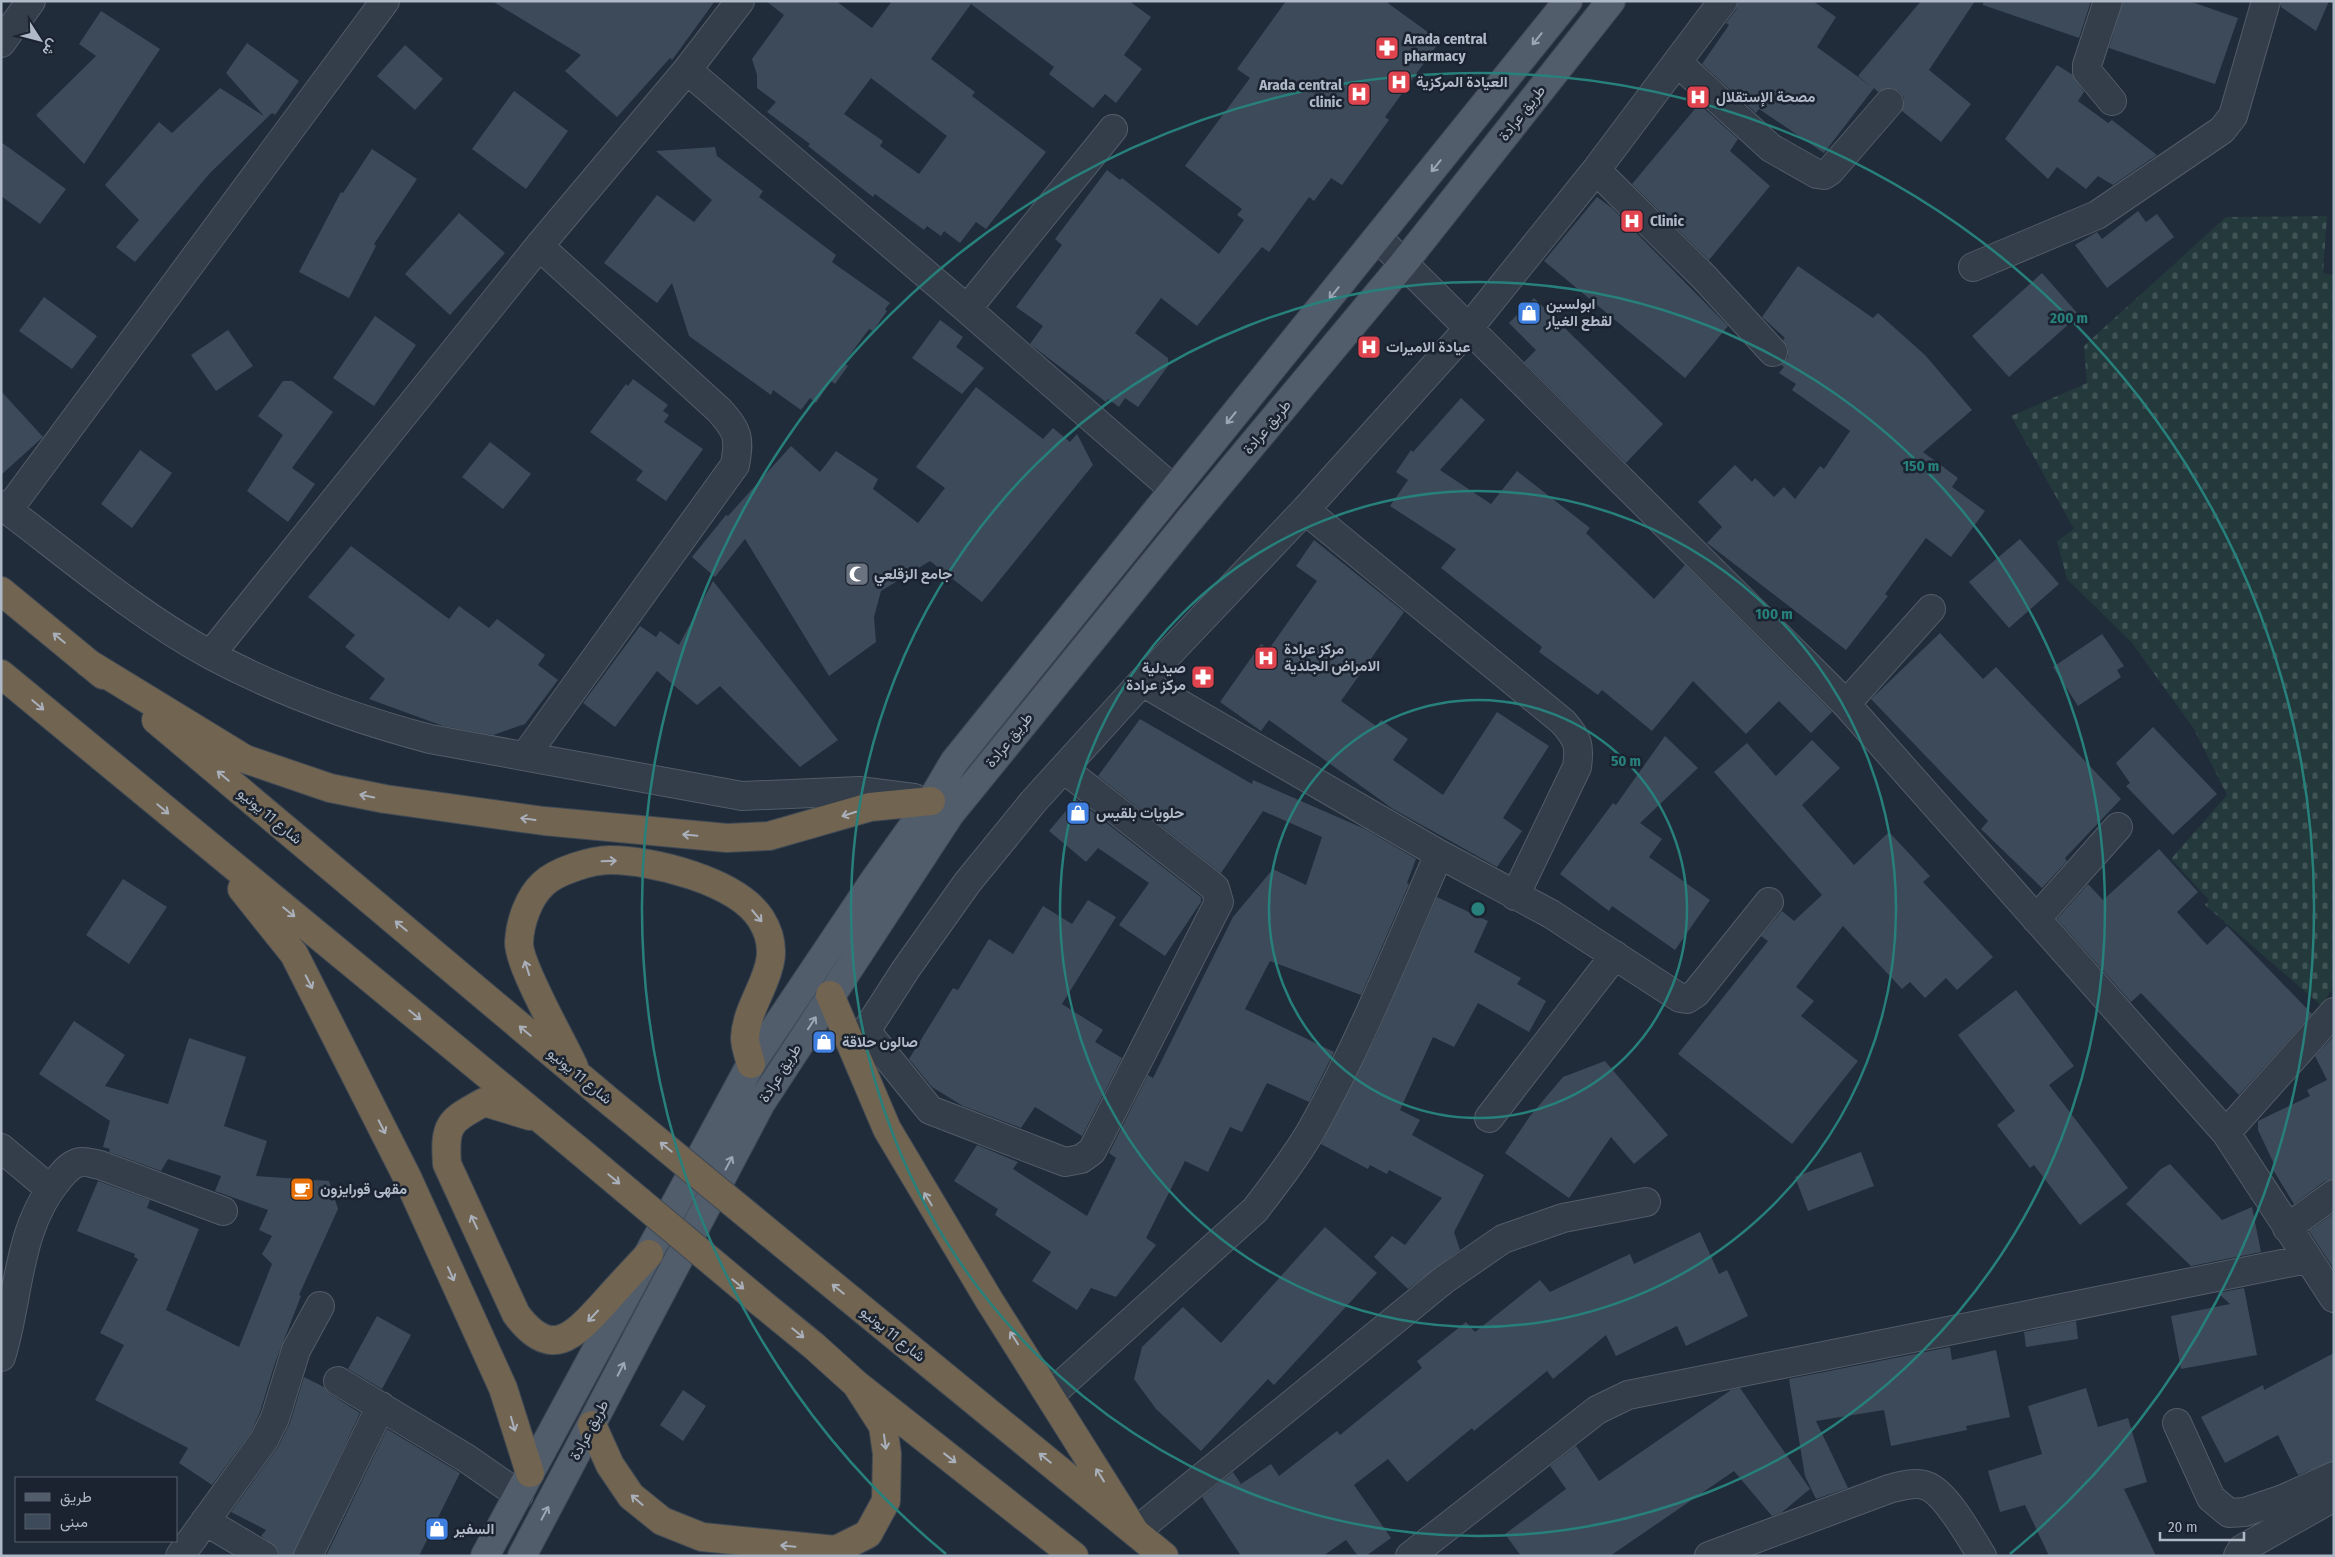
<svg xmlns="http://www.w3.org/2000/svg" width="2335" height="1557" font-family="'Fira Sans Condensed',Vazirmatn,sans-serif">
<defs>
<pattern id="cemetery-stones" width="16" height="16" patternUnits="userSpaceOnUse" patternTransform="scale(1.25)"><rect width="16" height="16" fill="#23393b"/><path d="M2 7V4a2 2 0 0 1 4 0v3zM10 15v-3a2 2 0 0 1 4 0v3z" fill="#405456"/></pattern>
</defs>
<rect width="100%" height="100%" fill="#212c3a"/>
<path fill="url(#cemetery-stones)" d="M2327,216L2323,273L2334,275V985L2322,1006L2205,905L2209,900L2171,859L2227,795L2194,729L2132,643L2067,579L2057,541L2074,529L2011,416L2087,383L2084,346L2226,217Z"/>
<path fill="#3d4a5a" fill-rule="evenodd" d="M492,1H715L672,60L670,58L617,117L565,71L581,55Z
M766,1H836L872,28L892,1H1129L1151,17L1124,55L1142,69L1116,103L1105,94L1093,108L1049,74L1054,67L971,4L931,59L975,92L972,96L1046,152L986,229L976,222L960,243L944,231L941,236L927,226L924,230L875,194L873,197L808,146L810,144L767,112L776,102L757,88V75L752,59L784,15ZM871,78L947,136L919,174L880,146L883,141L844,114Z
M1286,1H1385L1440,41L1385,117L1389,120L1342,185L1331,178L1314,201L1309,197L1269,252L1262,247L1197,326L1161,298L1135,333L1168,358V366L1138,407L1125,398L1119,407L1108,399L1106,402L1030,344L1043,326L1016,307L1062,245L1055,239L1107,170L1120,180L1122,178L1219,254L1244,220L1237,215L1242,209L1185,166L1250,78L1237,69Z
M1738,1H1813L1836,17L1817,47L1872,87L1858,76L1921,1H1975L1929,70L1971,104L1941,142L1902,111L1904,98L1899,91L1891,88L1878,92L1874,88L1824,153L1759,109L1756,113L1702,64L1729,25L1726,23L1736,10Z
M1983,1H2091L2079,38L1983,5Z
M2123,1H2189L2238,18L2215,84L2109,48Z
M2281,1H2329L2316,31L2281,7Z
M101,11L160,49L84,164L36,115L96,56L79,44Z
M247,43L299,81L275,115L272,113L210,173L135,262L116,247L139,220L105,185L159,122L172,133L220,88L264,116L226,73Z
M405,45L443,79L415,110L377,76Z
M2057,65L2073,75L2084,92L2078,101L2108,123L2112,120L2157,155L2113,185L2098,176L2086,189L2057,167L2048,179L2005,139Z
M514,91L568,131L526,189L472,149Z
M1699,104L1738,139L1730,151L1770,186L1709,260L1632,184Z
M1,142L66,189L40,224L1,196Z
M715,147L717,156L763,191L759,197L836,255L832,262L890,303L885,309L887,311L873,331L869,329L844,363L848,366L835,384L831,381L816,403L810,398L801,410L773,390L771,395L689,336L672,283L657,303L604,263L657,195L694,222L712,200L656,151Z
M372,149L417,179L374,244L376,246L349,298L299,272L341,192L343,193Z
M1597,197L1612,208L1728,326L1685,378L1544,261Z
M2138,211L2146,222L2157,214L2174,237L2107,288L2075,245L2097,232L2102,239Z
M459,213L505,253L450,315L405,274Z
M1798,266L1873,318L1878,313L1925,355L1972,410L1923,452L1958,478L1952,487L1985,511L1951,557L1926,538L1885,594L1888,596L1846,650L1707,543L1722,527L1698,502L1735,465L1752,482L1755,478L1774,497L1784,487L1795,499L1820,466L1824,469L1850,431L1792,390L1796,384L1779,373L1784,367L1781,365L1788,357V348L1783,340L1785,338L1762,317Z
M2042,273L2079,315L2009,377L1972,336Z
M44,297L97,336L72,369L19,331Z
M1534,298L1663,424L1626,463L1524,362L1536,350L1509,323Z
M375,316L416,345L374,406L333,378Z
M940,320L963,337L956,347L984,368L962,394L912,358Z
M228,330L253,366L216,391L191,355Z
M633,379L668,405L663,411L669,415L664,422L703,449L666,501L636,480L643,471L590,432L626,384L628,386Z
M283,381H292L333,412L292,468L315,484L288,522L247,491L283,435L258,416Z
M976,387L1043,439L1053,428L1070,442L1077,434L1093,465L982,602L930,561L881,591L874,617L876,642L829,676L745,539L715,577L692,557L726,515L728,516L791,446L820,472L836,451L878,479L873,489L918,523L945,488L916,467Z
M1,391L43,437L1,475Z
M1461,398L1485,420L1440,470L1491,504L1517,471L1590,528L1586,533L1654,599L1685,565L1832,712L1811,733L1779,701L1746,734L1693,681L1652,731L1602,690L1598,695L1539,652L1542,647L1441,568L1456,549L1390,506L1408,480L1396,472L1411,450L1413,452Z
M490,442L531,474L503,509L462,477Z
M140,450L172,473L132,528L101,504Z
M2020,539L2059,584L2009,628L1969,582Z
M1314,540L1404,612L1341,701L1376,726L1381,720L1408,739L1393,760L1443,795L1497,712L1549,746L1503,818L1522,831L1497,867L1393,809L1269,720L1261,731L1220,702L1261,644L1269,649L1317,581L1296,566Z
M351,546L449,619L459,606L489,628L497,619L545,655L538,665L558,680L525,724L493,735L443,726L369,699L385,679L345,647L355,635L308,597Z
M713,581L838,740L800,767L720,686L697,705L657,671L615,727L583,703L640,626L656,637L660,631L679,645Z
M1940,633L1983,679L1996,667L2121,799L2065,858L2067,861L2042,888L1981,829L1988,821L1871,699Z
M2102,634L2124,666L2117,670L2121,677L2078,706L2053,667Z
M1140,719L1252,784L1253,780L1365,829L1416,859L1407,883L1409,884L1361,995L1270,961L1245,1009L1334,1052L1309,1102L1267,1083L1242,1132L1230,1127L1208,1172L1185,1161L1146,1238L1156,1245L1116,1297L1091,1288L1077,1310L1032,1281L1051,1252L995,1215L998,1209L954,1181L977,1145L1018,1162L1013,1169L1087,1216L1116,1158L1109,1153L1148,1075L1153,1078L1233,917L1273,869L1306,885L1322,837L1263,811L1221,873L1098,776Z
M2153,727L2217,794L2173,835L2126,786L2130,783L2116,763Z
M1665,736L1698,768L1640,823L1662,839L1649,857L1710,900L1675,950L1612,906L1609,911L1560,874L1613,803L1616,805Z
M1812,740L1840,768L1802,805L1854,865L1889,832L1930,876L1923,882L1993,957L1957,990L1946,978L1925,998L1910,982L1902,989L1843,926L1796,987L1814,1001L1801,1016L1858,1061L1792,1144L1678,1054L1768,941L1761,936L1782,911L1794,921L1822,895L1714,772L1747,743L1776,776Z
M1076,799L1201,897V902L1165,956L1119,925L1149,883L1098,848L1086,862L1049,831Z
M2159,849L2198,892L2177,912L2207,945L2227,926L2312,1014L2239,1095L2141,993L2131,1002L2057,919L2088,884L2103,900Z
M123,879L167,907L129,964L86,935Z
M1437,897L1488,921L1474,952L1521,978L1517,984L1546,1001L1529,1032L1478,1003L1454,1047L1433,1037L1400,1110L1420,1120L1412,1135L1484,1175L1454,1232L1460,1250L1408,1289L1374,1257L1392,1236L1405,1245L1442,1198L1389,1170L1387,1174L1370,1165L1368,1169L1321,1144L1377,1034Z
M1088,900L1116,917L1062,1004L1103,1030L1095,1042L1122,1058L1082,1136L1035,1107L1021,1128L963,1106L932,1087L909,1059L953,988L958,990L989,939L1013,954L1043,906L1072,924Z
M2016,990L2074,1066L2049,1085L2128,1188L2080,1225L2034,1165L2030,1168L1997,1125L2015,1111L1958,1035Z
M74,1021L125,1055L105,1086L168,1104L189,1038L246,1057L224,1126L267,1141L256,1176L329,1181L338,1209L299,1295L301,1296L275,1363L260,1412L251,1432L212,1485L179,1463L188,1448L95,1400L124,1345L100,1333L138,1259L134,1257L135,1254L77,1231L98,1181L150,1200L147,1208L199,1229L166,1310L239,1347L272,1264L262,1254L272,1236L259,1230L268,1210L215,1191L221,1176L168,1159L161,1171L109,1152L110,1149L103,1147L110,1121L39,1074Z
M2334,1036V1179L2325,1181L2294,1204L2272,1168L2275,1166L2258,1130V1121L2310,1096L2307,1090L2327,1080L2315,1056Z
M1605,1061L1668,1135L1634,1164L1611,1137L1569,1198L1505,1153L1530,1116L1563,1077Z
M1861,1152L1874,1186L1808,1211L1795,1177Z
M2170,1164L2222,1220L2252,1207L2261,1252L2191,1266L2126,1204L2161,1169Z
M2334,1213V1269L2309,1231Z
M1325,1227L1377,1273L1274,1385L1268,1379L1201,1451L1156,1409L1134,1379L1142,1347L1183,1307L1221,1343Z
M1700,1232L1719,1274L1727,1270L1748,1316L1686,1346L1677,1326L1616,1356L1606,1335L1553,1379L1547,1371L1474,1431L1472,1428L1407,1482L1388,1459L1354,1485L1391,1538L1366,1556H1358L1346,1540L1323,1556H1241L1202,1497L1233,1472L1241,1484L1271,1464L1279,1476L1337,1431L1340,1435L1422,1368L1417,1361L1466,1322L1475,1332L1540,1280L1550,1292L1630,1254L1634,1264Z
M2244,1288L2257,1355L2181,1369L2171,1316L2230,1304L2218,1293Z
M377,1316L411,1335L382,1389L348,1369Z
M2076,1321L2078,1339L2026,1347L2024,1332Z
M1950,1347L1952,1360L1996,1350L2010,1417L1966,1426L1967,1430L1891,1446L1884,1410L1816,1421L1848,1488L1816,1499L1805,1476L1789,1379Z
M2334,1353V1461L2298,1475L2278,1435L2225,1463L2201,1417L2263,1385L2264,1390Z
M304,1377L324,1387L330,1394L360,1413L293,1556H280L277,1548L261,1536L266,1530L231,1512L278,1447L290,1423Z
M1740,1388L1810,1489L1781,1513L1772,1516L1734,1471L1610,1556H1521L1505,1534L1566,1489L1550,1466L1576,1446L1599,1481L1731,1390Z
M2086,1388L2098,1427L2128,1418L2147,1482L2124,1489L2156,1556H2049L2025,1505L2000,1512L1988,1471L2042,1454L2028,1406Z
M683,1390L706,1406L683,1441L660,1425Z
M387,1429L460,1473L419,1556H326Z"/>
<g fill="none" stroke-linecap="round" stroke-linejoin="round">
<g stroke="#525c68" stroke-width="30">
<path id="street" d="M2108,1L2087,65V71L2112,101
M1,43L31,1
M1678,63L1771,148L1817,174L1824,175L1830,171L1889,103
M687,70L967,309L1173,489
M1596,170L1704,277L1773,352
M1378,238L1846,704L2226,1133L2334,1298
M1973,267L2097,215L2222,130L2233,116L2266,1
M967,309L1113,129
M1,505C69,556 136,614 211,655C280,692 355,719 430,739L742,796L859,791L914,798
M8,510L385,1
M1305,510L1563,722C1578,739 1580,745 1577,767L1515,896
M211,654L539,246L687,70L740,1
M1142,682L1439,854L1551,914L1680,998L1687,999L1696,993L1769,902
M1846,704L1931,609
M525,756L735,465C740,437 738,431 719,410L539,246
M2036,919L2118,827
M866,1031L906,969L967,883L1033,802L1142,682L1305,510L1468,329L1596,170L1723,1
M858,1046L866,1031L930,1110L1065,1162L1081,1159L1092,1151L1219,902L1215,888L1209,883L1064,769
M1489,1118L1615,955
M2226,1133L2334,1012
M1,1148L50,1189
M2287,1228L2334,1194
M1,1357C20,1296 16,1228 60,1177C66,1170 72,1163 81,1162C86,1161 94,1164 100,1165L223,1211
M338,1381L466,1458L519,1495
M1050,1395L1255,1210C1275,1184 1296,1157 1312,1129C1361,1041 1399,946 1439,854
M2177,1423L2211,1498L2229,1513L2245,1512L2283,1499L2334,1476
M205,1521L264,1556
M1135,1532L1445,1279L1503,1239L1563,1218L1646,1202
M180,1556L264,1440L275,1418L296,1350L320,1306
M308,1556L381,1406
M1410,1556L1597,1410L1628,1395L2307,1259
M1709,1556L1889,1489C1900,1486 1916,1481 1927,1486C1947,1494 1970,1537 1982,1556
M2238,1556L2242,1549L2334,1497"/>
</g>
<g stroke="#3e4754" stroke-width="30">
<path id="primary" d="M485,1556L751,1064L873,882L931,801L954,762L1568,1
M522,1556L761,1103L950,814L1186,524L1403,264L1611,1"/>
</g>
<g stroke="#3f4955" stroke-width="30">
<path id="highway" d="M1,591L103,675
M88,663L245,759L330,788L385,799L544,821L727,838L769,836L870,807L931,801
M1,674L576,1148
M156,720L603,1096
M242,889L294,954L407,1177L503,1388L530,1473
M830,995L887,1129L989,1300L1135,1532
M574,1067C563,1042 518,965 519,942C520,923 528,898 543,884C556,871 592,860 610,860C652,860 737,881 761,919C790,965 747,995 745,1038C745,1046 749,1056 751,1064
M530,1116L484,1102C450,1121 444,1123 447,1164L516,1314C551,1361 573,1337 604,1303C619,1286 634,1270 649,1254
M784,1245L1164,1556
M760,1302L814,1346L856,1384L1074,1556
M592,1425L610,1465L631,1496L662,1521L702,1537L836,1550L868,1534L886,1501L887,1454L883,1426L856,1384"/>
</g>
<use href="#street" stroke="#343e4a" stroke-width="28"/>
<use href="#primary" stroke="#525d6b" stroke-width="28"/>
<use href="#highway" stroke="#716451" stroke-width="28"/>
<g stroke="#3f4955" stroke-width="30" stroke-linecap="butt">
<path id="highway-bridge" d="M603,1096L784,1245
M576,1148L760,1302"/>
</g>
<use href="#highway-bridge" stroke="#716451" stroke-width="28"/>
</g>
<defs><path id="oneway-shaft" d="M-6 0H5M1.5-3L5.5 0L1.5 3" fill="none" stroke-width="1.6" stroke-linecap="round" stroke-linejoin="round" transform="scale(1.25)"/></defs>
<g stroke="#9ca7b5">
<use href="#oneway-shaft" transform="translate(1537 39) rotate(129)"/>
<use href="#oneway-shaft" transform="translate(1436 166) rotate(129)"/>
<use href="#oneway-shaft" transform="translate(1334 293) rotate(129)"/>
<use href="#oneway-shaft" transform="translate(1231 418) rotate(129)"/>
<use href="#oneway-shaft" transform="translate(812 1023) rotate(-57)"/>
<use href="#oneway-shaft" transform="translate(729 1163) rotate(-62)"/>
<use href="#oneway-shaft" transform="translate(621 1369) rotate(-63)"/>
<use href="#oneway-shaft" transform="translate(545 1513) rotate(-62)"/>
</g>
<g stroke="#a9b0bb">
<use href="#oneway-shaft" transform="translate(59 638) rotate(-140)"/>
<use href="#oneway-shaft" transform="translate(38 705) rotate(40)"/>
<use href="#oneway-shaft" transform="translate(223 776) rotate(-140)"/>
<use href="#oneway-shaft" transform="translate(367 796) rotate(-169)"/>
<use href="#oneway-shaft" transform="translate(163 809) rotate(40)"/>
<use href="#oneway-shaft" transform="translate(849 814) rotate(162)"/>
<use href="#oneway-shaft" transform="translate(528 819) rotate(-172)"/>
<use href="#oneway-shaft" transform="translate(690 835) rotate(-175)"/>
<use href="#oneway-shaft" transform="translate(609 861) rotate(-2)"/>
<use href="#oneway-shaft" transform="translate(289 912) rotate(39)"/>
<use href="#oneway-shaft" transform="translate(757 916) rotate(50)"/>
<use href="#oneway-shaft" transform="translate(401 926) rotate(-140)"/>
<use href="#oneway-shaft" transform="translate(527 968) rotate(-108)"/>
<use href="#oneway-shaft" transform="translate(309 982) rotate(63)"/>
<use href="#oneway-shaft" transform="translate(415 1015) rotate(39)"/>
<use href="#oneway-shaft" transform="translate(525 1031) rotate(-140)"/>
<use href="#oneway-shaft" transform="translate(382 1127) rotate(63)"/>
<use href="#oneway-shaft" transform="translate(666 1147) rotate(-141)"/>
<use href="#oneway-shaft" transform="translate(614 1179) rotate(40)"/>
<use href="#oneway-shaft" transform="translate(928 1199) rotate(-121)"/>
<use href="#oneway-shaft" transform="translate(474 1222) rotate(-115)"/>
<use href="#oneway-shaft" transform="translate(451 1274) rotate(66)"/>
<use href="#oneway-shaft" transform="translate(738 1284) rotate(40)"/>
<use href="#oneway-shaft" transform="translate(838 1289) rotate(-141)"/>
<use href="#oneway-shaft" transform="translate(593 1316) rotate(133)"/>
<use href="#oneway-shaft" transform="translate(798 1333) rotate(39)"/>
<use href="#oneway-shaft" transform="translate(1014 1338) rotate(-123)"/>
<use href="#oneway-shaft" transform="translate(513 1424) rotate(74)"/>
<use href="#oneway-shaft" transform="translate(885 1442) rotate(82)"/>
<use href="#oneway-shaft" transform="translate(950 1458) rotate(38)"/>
<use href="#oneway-shaft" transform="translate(1045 1458) rotate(-141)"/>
<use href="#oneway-shaft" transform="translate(1100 1475) rotate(-122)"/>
<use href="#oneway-shaft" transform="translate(637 1500) rotate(-139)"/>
<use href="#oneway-shaft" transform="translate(788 1546) rotate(-175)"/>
</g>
<g fill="none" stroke="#27807b" stroke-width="2.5">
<circle cx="1478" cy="909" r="209"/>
<circle cx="1478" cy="909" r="418"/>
<circle cx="1478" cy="909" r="627"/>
<path d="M946 1554A836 836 0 1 1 2010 1554"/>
</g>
<defs>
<g id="pharmacy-square" transform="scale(1.25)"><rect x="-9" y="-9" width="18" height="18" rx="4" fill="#e0444e" stroke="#1a232f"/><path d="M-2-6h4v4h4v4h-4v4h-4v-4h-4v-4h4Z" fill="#fff"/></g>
<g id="hospital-square" transform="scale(1.25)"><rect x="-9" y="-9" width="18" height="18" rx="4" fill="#e0444e" stroke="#1a232f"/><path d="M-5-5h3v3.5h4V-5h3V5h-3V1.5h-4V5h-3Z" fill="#fff"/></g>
<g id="shop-square" transform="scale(1.25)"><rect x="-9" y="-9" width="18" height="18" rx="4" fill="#3f7fe0" stroke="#1a232f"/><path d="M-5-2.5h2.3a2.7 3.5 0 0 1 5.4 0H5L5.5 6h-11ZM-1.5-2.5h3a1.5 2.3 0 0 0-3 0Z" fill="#fff"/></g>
<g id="mosque-square" transform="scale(1.25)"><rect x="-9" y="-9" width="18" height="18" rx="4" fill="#6b7280" stroke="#1a232f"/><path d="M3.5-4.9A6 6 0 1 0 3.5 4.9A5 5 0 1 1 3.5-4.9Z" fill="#fff"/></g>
<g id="cafe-square" transform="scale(1.25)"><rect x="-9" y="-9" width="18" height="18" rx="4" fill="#e8710a" stroke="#1a232f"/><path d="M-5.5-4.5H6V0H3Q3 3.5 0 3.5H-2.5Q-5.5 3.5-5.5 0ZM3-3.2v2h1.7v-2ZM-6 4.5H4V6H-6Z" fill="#fff"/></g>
</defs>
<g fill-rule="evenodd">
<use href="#pharmacy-square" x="1387" y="48"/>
<use href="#hospital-square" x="1399" y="82"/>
<use href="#hospital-square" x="1359" y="94"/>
<use href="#hospital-square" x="1698" y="97"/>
<use href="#hospital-square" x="1632" y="221"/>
<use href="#shop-square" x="1529" y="313"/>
<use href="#hospital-square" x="1369" y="347"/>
<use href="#mosque-square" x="857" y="574"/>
<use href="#hospital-square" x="1266" y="658"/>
<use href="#pharmacy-square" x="1203" y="677"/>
<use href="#shop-square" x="1078" y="813"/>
<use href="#shop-square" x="824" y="1042"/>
<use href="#cafe-square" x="302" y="1189"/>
<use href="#shop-square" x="437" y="1529"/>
</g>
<g text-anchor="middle" stroke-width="5" stroke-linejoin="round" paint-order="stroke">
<g font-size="15" font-weight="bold" fill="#afb9c7" stroke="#1a232f" text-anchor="start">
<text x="1404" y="44">Arada central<tspan x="1404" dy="17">pharmacy</tspan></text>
<text x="1416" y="87">العيادة المركزية</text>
<text x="1342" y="90" text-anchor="end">Arada central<tspan x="1342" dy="17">clinic</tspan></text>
<text x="1716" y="102">مصحة الإستقلال</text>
<text x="1650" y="226">Clinic</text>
<text x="1546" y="309">ابولسين<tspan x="1546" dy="17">لقطع الغيار</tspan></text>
<text x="1386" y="352">عيادة الاميرات</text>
<text x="874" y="579">جامع الزقلعي</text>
<text x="1284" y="654">مركز عرادة<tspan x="1284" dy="17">الامراض الجلدية</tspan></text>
<text x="1186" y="673" text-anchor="end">صيدلية<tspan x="1186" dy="17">مركز عرادة</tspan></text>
<text x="1096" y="818">حلويات بلقيس</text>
<text x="842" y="1047">صالون حلاقة</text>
<text x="320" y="1194">مقهى قورايزون</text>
<text x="454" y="1534">السفير</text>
</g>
<g font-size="15" fill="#afb9c7" stroke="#1a232f">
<text transform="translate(1522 113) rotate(-52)" y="5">طريق عرادة</text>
<text transform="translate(1267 427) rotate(-50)" y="5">طريق عرادة</text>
<text transform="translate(1009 740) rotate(-51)" y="5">طريق عرادة</text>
<text transform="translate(270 816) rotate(40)" y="5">شارع 11 يونيو</text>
<text transform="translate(780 1073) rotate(-58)" y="5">طريق عرادة</text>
<text transform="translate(580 1076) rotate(40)" y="5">شارع 11 يونيو</text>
<text transform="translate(893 1334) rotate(39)" y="5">شارع 11 يونيو</text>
<text transform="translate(589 1430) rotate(-62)" y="5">طريق عرادة</text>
</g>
</g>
<circle cx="1478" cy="909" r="8" fill="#27807b" stroke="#1a232f" stroke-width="2.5"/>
<g font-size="15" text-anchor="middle" font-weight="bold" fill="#27807b" stroke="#1a232f" stroke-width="5" stroke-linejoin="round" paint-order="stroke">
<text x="2069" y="323">200 m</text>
<text x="1921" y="471">150 m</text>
<text x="1774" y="619">100 m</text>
<text x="1626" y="766">50 m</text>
</g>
<rect width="2335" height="1557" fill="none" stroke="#afb9c7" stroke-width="5"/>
<rect x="15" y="1477" width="162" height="65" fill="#1a232f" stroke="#565f6c"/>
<rect x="25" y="1493" width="25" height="8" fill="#525d6b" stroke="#565f6c"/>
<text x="60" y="1502" font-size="15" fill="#afb9c7">طريق</text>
<rect x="25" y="1514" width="25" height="15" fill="#3d4a5a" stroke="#565f6c"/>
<text x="60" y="1527" font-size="15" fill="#afb9c7">مبنى</text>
<g transform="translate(40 40) rotate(126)" stroke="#1a232f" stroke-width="4" paint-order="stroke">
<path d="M0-4L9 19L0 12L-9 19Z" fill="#afb9c7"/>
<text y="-8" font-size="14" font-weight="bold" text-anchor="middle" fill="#afb9c7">ش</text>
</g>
<path d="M2160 1532v8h84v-8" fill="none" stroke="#afb9c7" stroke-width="2.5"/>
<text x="2168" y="1532" font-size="15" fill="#afb9c7" stroke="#1a232f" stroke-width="4" paint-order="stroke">20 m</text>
</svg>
